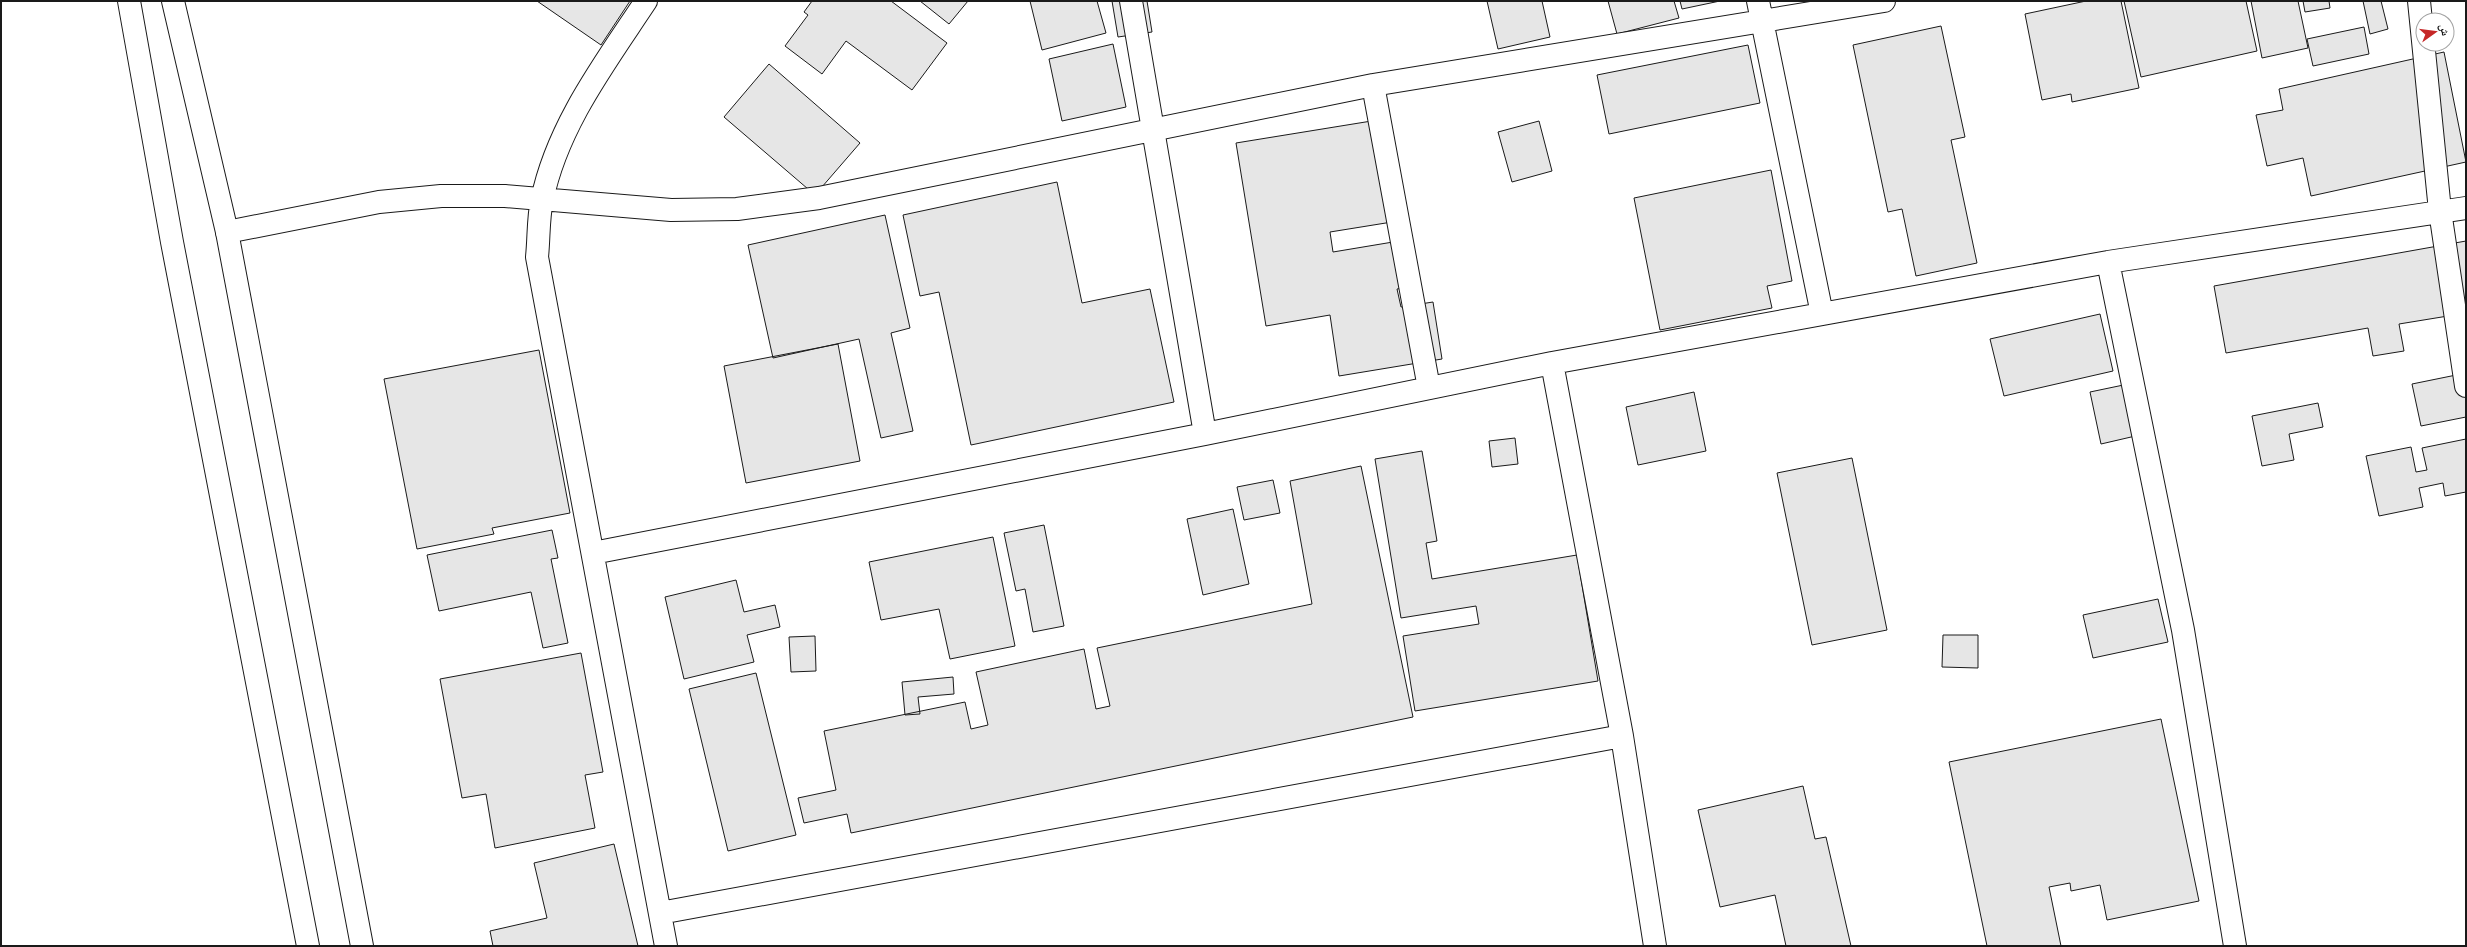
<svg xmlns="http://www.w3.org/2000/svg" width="2467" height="947" font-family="'Alegreya Sans','Noto Naskh Arabic',sans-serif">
<rect width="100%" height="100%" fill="#fff"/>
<path fill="#e6e6e6" stroke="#1a1a1a" d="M537,1H630L601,45Z
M812,1H891L947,43L912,90L846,41L822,74L785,46L808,15L804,12Z
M920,1H968L949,24Z
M1030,1H1097L1106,33L1042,50Z
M1112,1H1147L1152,32L1118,37Z
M1487,1H1542L1550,37L1498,49Z
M1608,1H1674L1679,18L1617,34Z
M1680,1H1720L1682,9Z
M2086,1H2121L2139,88L2072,102L2071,94L2042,100L2025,14Z
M2124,1H2246L2257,51L2141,77Z
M2251,1H2298L2308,48L2262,58Z
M2303,1H2329L2330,8L2305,12Z
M2363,1H2381L2388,29L2370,34Z
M1941,26L1965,137L1951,140L1977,263L1916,276L1902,209L1888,212L1853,45Z
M2364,27L2369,54L2313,66L2307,39Z
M1113,44L1126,107L1062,121L1049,59Z
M1748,45L1760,103L1609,134L1597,75Z
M2444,52L2466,162L2311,196L2303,158L2267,166L2256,115L2283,110L2279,89Z
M769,64L860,143L815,195L724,117Z
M1390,118L1400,176L1392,222L1330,232L1333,252L1411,239L1419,286L1397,289L1401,307L1433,302L1442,359L1339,376L1330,315L1266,326L1236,143Z
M1539,121L1552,171L1512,182L1498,132Z
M1771,170L1792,281L1767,286L1772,308L1660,330L1634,198Z
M1057,182L1082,303L1150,289L1174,402L971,445L939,292L920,296L903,215Z
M885,215L910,328L891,333L913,431L881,438L859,339L773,358L748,245Z
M2466,241V358L2448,316L2399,324L2404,351L2373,356L2368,328L2226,353L2214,286Z
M2100,314L2113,371L2004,396L1990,339Z
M838,344L860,461L746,483L724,366Z
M539,350L570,513L492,528L494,534L417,549L384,379Z
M2466,373V417L2421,426L2412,384Z
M2133,383L2144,434L2101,444L2090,392Z
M1694,392L1706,451L1638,465L1626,407Z
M2318,403L2323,427L2289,434L2294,460L2262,466L2252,416Z
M1515,438L1518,464L1492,467L1489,441Z
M2466,439V492L2445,496L2443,483L2419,488L2423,507L2379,516L2366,456L2411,447L2416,472L2427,470L2422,448Z
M1422,451L1437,541L1426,543L1432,579L1577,555L1598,681L1415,711L1403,636L1479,624L1476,606L1401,618L1375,459Z
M1852,458L1887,630L1812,645L1777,473Z
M1361,466L1413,717L851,833L847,814L804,823L798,798L836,790L824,731L965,702L971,729L988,725L976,672L1084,649L1096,709L1110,706L1097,648L1312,604L1290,481Z
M1273,480L1280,513L1244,520L1237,487Z
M1233,509L1249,584L1203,595L1187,519Z
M1044,525L1064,626L1033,632L1025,589L1016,591L1004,533Z
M552,530L558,558L551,559L568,643L543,648L531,592L439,611L427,555Z
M993,537L1015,646L950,659L939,609L881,620L869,562Z
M736,580L744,612L775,605L780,627L747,635L754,662L684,679L665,597Z
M2158,599L2168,642L2093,658L2083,615Z
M1943,635H1978V668L1942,667Z
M815,636L816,671L791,672L789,637Z
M581,653L603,772L585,775L595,828L495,848L486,794L462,798L440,679Z
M756,673L796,835L728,851L689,689Z
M953,677L954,694L918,697L920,714L905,715L902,682Z
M2161,719L2199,901L2107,920L2100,885L2071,891L2070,883L2049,887L2061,946H1987L1949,762Z
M1803,786L1815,839L1826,837L1851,946H1786L1775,895L1720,907L1698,810Z
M614,844L638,946H493L490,931L547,918L534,863Z"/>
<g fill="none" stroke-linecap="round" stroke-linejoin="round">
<g stroke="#1a1a1a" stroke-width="24">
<path id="minor" d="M646,1C605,63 557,126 542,200C538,218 539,238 537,257L666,946
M1131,1L1205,434
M1758,1L1822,314
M2419,1L2440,211L2466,386
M1373,85L1429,388
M227,232L379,202L441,196H505L671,210L737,209L819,198L1373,85L1884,1
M2108,262L2183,630L2235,946
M1552,363L1622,736L1655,946
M593,553L1205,434L1552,363L2108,262L2466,208
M660,913L1622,736"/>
</g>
<g stroke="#1a1a1a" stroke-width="24">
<path id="major" d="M129,1L172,242L308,946
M173,1L227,232L362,946"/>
</g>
<use href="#minor" stroke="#fff" stroke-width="22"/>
<use href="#major" stroke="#fff" stroke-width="22"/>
</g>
<rect width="2467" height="947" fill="none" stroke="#1a1a1a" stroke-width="4"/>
<g transform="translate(2435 32) rotate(76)"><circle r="19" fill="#ffffff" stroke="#a3a3a3"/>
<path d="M0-3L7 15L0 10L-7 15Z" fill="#c62828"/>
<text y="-6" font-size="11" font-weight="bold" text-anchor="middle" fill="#1a1a1a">ش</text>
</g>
</svg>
